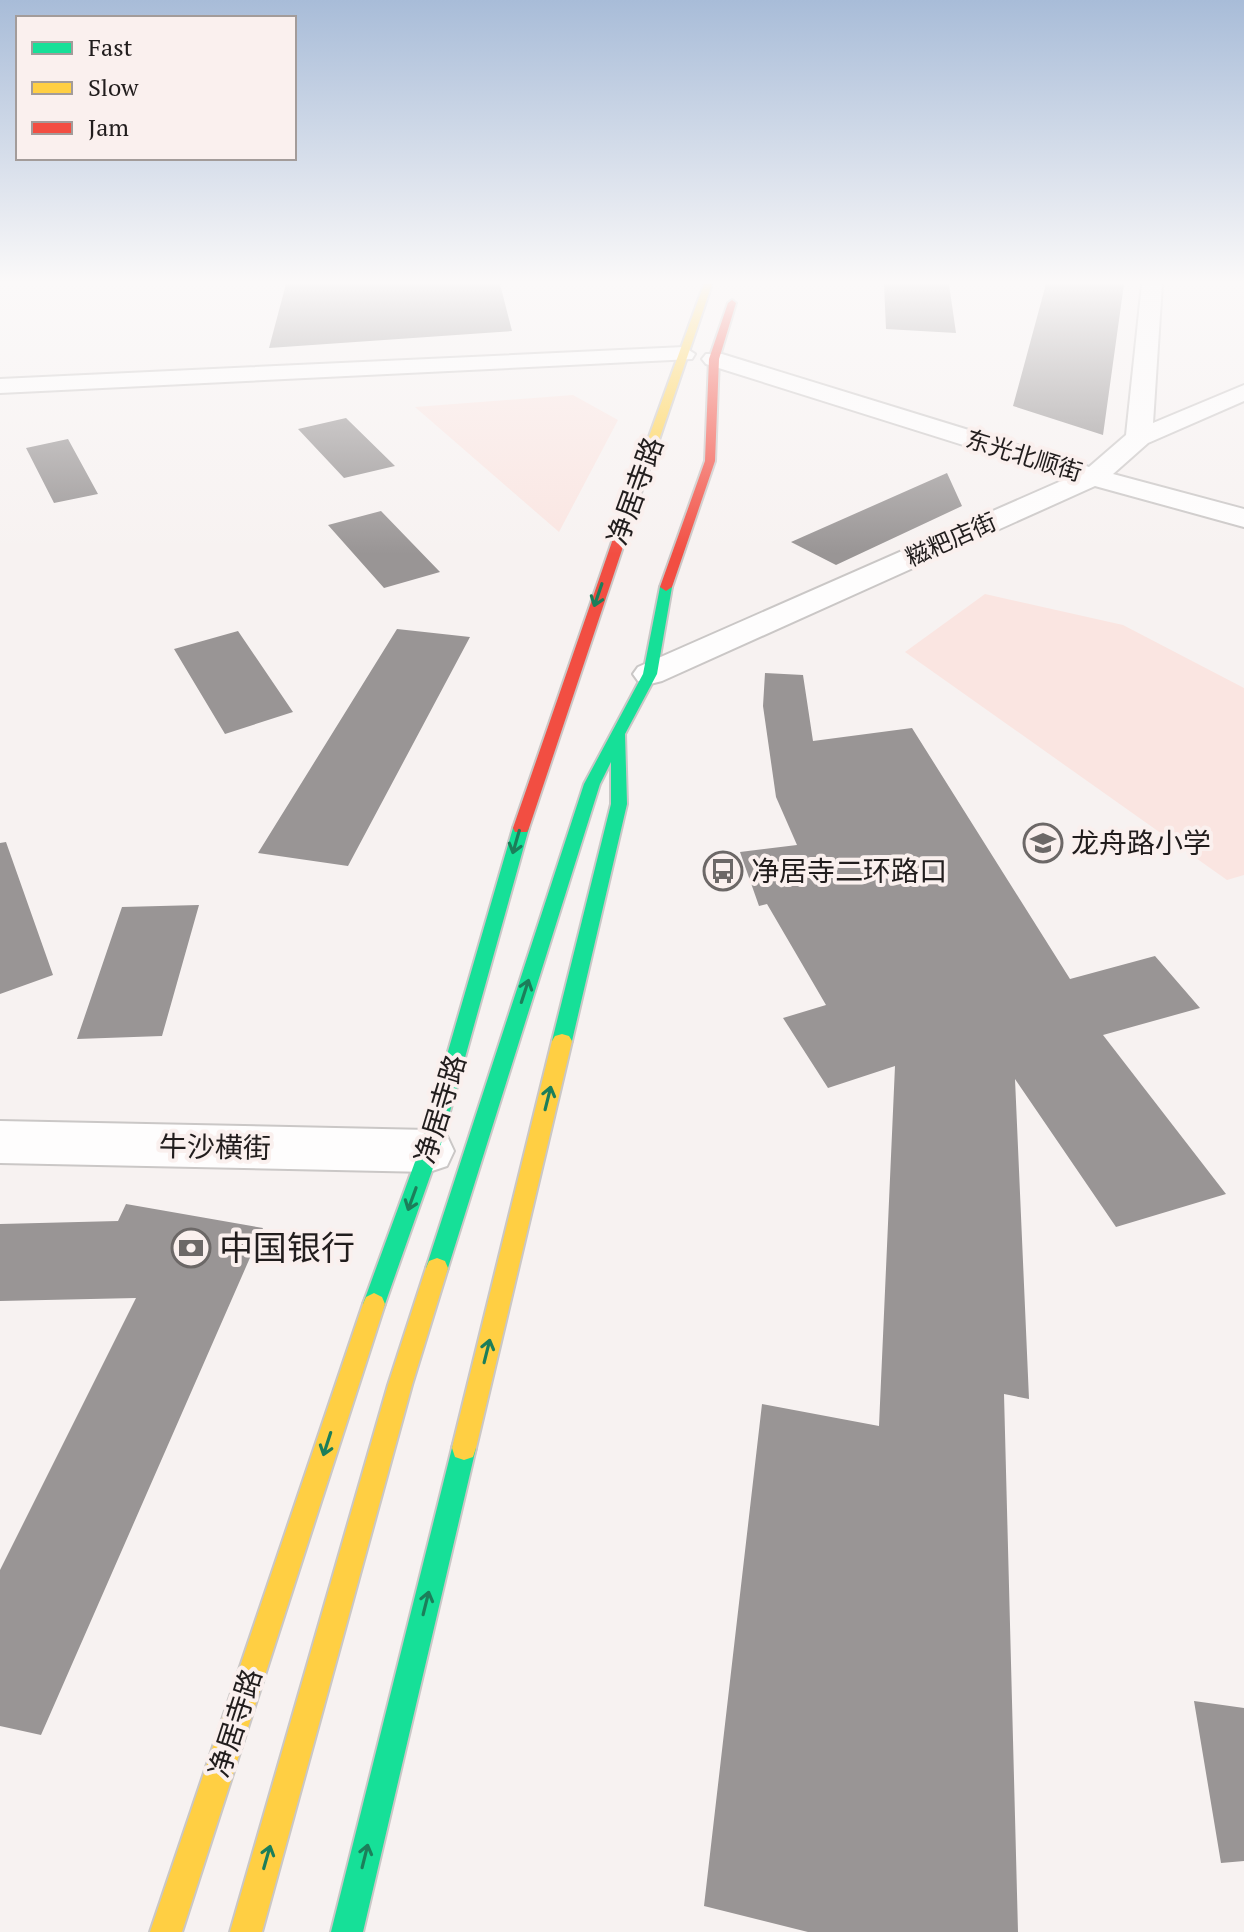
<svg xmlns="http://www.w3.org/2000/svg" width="1244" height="1932" font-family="'PT Serif','Noto Sans SC',serif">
<rect width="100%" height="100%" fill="#f7f2f1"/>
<path fill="#fae5e1" d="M573,395L618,420L559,532L415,407Z
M985,594L1123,625L1244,688V875L1227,880L905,652Z"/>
<path fill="#999595" d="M286,284H500L512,331L269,348Z
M884,284H949L956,333L886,329Z
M1046,284H1124L1103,435L1013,406Z
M346,418L395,466L344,478L298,429Z
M68,439L98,494L54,503L26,448Z
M947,473L962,506L836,565L791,542Z
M381,511L440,572L384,588L328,525Z
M397,629L470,637L348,866L258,853Z
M238,631L293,712L225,734L174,649Z
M765,673L803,675L813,741L912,728L1070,979L1155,956L1200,1008L1103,1035L1226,1194L1116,1227L1015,1079L1029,1399L1004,1394L1018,1932H808L704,1906L762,1404L879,1426L895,1066L828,1088L783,1018L826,1005L767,904L759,906L740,852L797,845L776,797L763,706Z
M6,842L53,975L0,994V843Z
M199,905L162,1036L77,1039L122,907Z
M126,1204L263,1228L41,1735L0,1726V1570L136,1298L0,1301V1224L118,1221Z
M1194,1701L1244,1708V1861L1221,1863Z"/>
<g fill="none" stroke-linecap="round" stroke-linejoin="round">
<g stroke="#cac7c6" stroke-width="4">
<path id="street" d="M1142,284H1162L1153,423L1244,385V401L1148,443L1113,474L1244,509V527L1095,486L662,681L650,684L638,681L633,674L638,667L1068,478L706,364L702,359L706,354H722L1089,467L1126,435Z
M684,347L695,354L692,359L0,393V379Z
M0,1121L429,1130L447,1136L454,1151L447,1166L429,1172L0,1163Z"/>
</g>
<g stroke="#cac7c6" stroke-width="4">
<path id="fast" d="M666,583L672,587L657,674L625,734L627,804L572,1041L569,1046H555L552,1041L611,804V762L600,784L448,1268L445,1275L437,1278L429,1275L426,1268L584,784L643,674L660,587Z
M521,823L529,828L439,1151L385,1304L382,1311L374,1315L366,1311L363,1304L419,1151L513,828Z
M464,1436L473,1439L476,1448L363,1932H331L452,1448L455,1439Z"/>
</g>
<g stroke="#cac7c6" stroke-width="4">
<path id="slow" d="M704,284H712L645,481L635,483L633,481Z
M562,1034L569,1036L572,1041L476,1448L473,1457L464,1460L455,1457L452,1448L552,1041L555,1036Z
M437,1258L445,1261L448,1268L412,1385L262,1932H230L388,1385L426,1268L429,1261Z
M374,1293L382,1297L385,1304L182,1932H150L363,1304L366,1297Z"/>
</g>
<g stroke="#cac7c6" stroke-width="4">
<path id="jam" d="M732,300L736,303L719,359L715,461L672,587L666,591L660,587L705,461L709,359L728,303Z
M639,478L645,481L529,828L527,832H515L513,828L633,481Z"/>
</g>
<use href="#street" fill="#fefdfd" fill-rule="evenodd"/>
<use href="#fast" fill="#16e098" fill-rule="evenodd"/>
<use href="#slow" fill="#ffcf43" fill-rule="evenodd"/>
<use href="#jam" fill="#f24e42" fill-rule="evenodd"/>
</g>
<defs><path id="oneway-shaft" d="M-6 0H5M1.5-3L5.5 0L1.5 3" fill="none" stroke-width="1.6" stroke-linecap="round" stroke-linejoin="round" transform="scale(2)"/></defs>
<g stroke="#1c7e5a">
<use href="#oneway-shaft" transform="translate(598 595) rotate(109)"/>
<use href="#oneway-shaft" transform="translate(516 842) rotate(106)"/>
<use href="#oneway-shaft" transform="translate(525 991) rotate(-72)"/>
<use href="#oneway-shaft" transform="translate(548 1098) rotate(-76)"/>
<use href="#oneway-shaft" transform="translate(412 1199) rotate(110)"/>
<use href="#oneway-shaft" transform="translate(487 1351) rotate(-76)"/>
<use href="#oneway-shaft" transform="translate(327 1444) rotate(108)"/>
<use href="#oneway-shaft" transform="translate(426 1603) rotate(-76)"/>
<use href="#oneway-shaft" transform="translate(365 1856) rotate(-76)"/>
<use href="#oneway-shaft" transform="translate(267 1857) rotate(-74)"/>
</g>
<linearGradient id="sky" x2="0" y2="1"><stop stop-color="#a8bcd8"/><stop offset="0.51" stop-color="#fbf9f9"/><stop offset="1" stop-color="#fbf9f9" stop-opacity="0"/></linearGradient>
<rect width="1244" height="554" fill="url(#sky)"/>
<defs>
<g id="school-ring" transform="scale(2)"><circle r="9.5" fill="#faf0ee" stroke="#6c6867" stroke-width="1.5"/><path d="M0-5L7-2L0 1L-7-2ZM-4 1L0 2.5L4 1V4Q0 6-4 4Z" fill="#6c6867"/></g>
<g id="bus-ring" transform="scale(2)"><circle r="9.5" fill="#faf0ee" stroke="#6c6867" stroke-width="1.5"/><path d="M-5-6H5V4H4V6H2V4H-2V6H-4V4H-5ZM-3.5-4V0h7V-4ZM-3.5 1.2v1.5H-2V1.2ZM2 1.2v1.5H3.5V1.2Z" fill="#6c6867"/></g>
<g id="bank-ring" transform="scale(2)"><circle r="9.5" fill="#faf0ee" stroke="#6c6867" stroke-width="1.5"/><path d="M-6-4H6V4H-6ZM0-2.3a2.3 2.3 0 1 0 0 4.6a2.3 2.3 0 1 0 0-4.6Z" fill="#6c6867"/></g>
</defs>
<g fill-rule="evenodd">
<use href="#school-ring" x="1043" y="843"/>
<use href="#bus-ring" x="723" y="871"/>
<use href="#bank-ring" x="191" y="1248"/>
</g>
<g text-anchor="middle" stroke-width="8" stroke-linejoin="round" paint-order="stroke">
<g font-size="24" fill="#211d1d" stroke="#faf0ee">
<text transform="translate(1024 456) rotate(17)" y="8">东光北顺街</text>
<text transform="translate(951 540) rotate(-24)" y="8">糍粑店街</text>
</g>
<g font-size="28" fill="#211d1d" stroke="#faf0ee">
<text transform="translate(635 491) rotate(-70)" y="10">净居寺路</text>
<text transform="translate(440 1109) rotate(-73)" y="10">净居寺路</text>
<text transform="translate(215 1147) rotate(1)" y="10">牛沙横街</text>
<text transform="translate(235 1723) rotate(-72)" y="10">净居寺路</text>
</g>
<g font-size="28" fill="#211d1d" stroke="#faf0ee" text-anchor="start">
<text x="1071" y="853">龙舟路小学</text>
<text x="751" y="881">净居寺二环路口</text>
</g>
<g font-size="34" fill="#211d1d" stroke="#faf0ee" text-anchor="start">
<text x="219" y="1260">中国银行</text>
</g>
</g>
<rect x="16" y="16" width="280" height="144" fill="#faf0ee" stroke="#a39c9a" stroke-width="2"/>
<rect x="32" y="42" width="40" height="12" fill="#16e098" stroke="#a39c9a" stroke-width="2"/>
<text x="88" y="56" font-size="24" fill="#211d1d">Fast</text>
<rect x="32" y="82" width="40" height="12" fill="#ffcf43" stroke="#a39c9a" stroke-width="2"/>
<text x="88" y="96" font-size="24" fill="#211d1d">Slow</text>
<rect x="32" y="122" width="40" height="12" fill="#f24e42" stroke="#a39c9a" stroke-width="2"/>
<text x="88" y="136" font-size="24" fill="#211d1d">Jam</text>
</svg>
